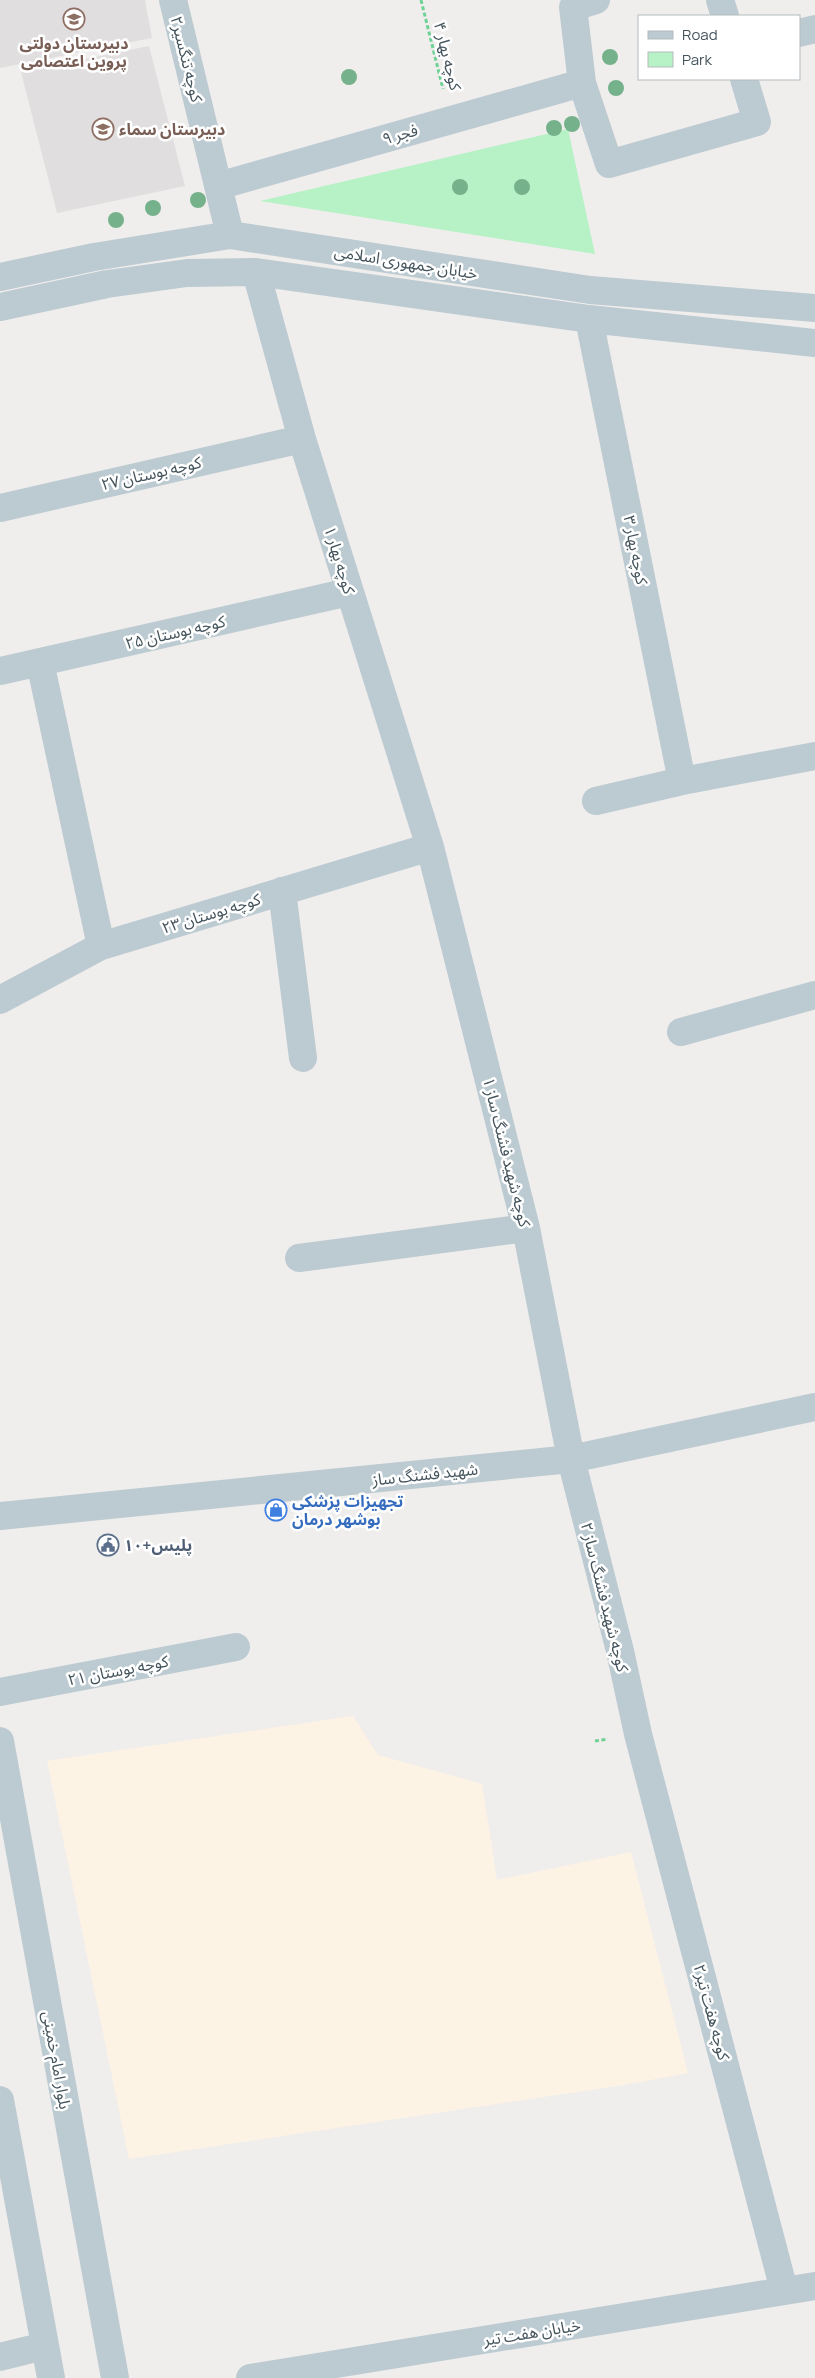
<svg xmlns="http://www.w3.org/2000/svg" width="815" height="2378" font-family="Manrope,'Noto Sans Arabic',sans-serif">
<rect width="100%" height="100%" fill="#f0eded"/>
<path fill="#fdf3e4" d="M353,1716L378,1755L482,1784L497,1880L631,1852L688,2073L624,2085L129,2159L47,1761Z"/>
<path fill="#e1dedf" d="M0,0H145L152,38L0,68Z
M149,46L185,186L57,213L21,72Z"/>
<path fill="#b7f2c6" d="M568,129L595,254L260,201Z"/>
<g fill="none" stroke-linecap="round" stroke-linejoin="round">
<path stroke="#6dd293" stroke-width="3" stroke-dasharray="4 2.5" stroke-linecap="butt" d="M421,0L443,89
M595,1741L608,1739"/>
<path stroke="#bccad1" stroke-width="28" d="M173,0L230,235
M720,0L725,16
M799,33L815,29
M582,83L573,7L596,0
M218,186L582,83L609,164L757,122L744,79
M256,272L302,439L430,847L526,1228L571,1459L620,1651L638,1734L784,2290
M0,277L94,257L230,235L590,290L815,308
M0,307L107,284L187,273L256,272L589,319L815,343
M589,319L682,781
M0,508L302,439
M40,662L101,946
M0,671L349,592
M596,801L682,781L815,756
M282,891L303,1058
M0,1000L101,946L430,847
M681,1032L815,995
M299,1258L526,1228
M0,1516L571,1459L815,1407
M0,1692L236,1647
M0,1741L115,2378
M0,2100L51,2378
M0,2357L44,2346
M250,2378L815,2286"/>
</g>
<g fill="#75b28b">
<circle cx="610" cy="57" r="8"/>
<circle cx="349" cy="77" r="8"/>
<circle cx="616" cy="88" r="8"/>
<circle cx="572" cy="124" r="8"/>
<circle cx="554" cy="128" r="8"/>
<circle cx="460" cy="187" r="8"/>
<circle cx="522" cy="187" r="8"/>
<circle cx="198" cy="200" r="8"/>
<circle cx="153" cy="208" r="8"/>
<circle cx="116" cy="220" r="8"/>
</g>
<defs>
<g id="school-ring" transform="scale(1.125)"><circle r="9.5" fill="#fff" stroke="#8d6e63" stroke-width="1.5"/><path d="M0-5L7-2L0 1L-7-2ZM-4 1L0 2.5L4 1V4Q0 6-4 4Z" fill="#8d6e63"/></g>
<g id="shop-ring" transform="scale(1.125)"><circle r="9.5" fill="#fff" stroke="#3f7fe0" stroke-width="1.5"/><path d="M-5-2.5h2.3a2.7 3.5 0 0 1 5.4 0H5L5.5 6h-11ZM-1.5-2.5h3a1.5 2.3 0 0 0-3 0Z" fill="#3f7fe0"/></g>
<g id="civic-ring" transform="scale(1.125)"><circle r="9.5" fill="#fff" stroke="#5c6f8a" stroke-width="1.5"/><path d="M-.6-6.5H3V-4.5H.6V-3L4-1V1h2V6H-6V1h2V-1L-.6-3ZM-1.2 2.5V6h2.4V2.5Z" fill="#5c6f8a"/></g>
</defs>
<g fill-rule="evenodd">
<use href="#school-ring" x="74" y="19"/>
<use href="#school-ring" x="103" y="129"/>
<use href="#shop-ring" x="276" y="1510"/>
<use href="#civic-ring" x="108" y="1545"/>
</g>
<g text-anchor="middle" stroke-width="5" stroke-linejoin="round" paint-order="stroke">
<g font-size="16" font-weight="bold" fill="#785e54" stroke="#fff">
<text x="74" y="49">دبیرستان دولتی<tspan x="74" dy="18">پروین اعتصامی</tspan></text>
<text x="119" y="135" text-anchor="start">دبیرستان سماء</text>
</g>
<g font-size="16" fill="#44545c" stroke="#fff">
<text transform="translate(448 56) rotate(76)" y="6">کوچه بهار ۴</text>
<text transform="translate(187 59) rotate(76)" y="6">کوچه تنگسیر۲</text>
<text transform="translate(400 134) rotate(-16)" y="6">فجر ۹</text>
<text transform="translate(406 262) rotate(9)" y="6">خیابان جمهوری اسلامی</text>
<text transform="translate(151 473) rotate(-13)" y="6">کوچه بوستان ۲۷</text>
<text transform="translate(636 550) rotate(79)" y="6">کوچه بهار ۳</text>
<text transform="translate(340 560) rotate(73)" y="6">کوچه بهار ۱</text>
<text transform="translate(175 632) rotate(-13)" y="6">کوچه بوستان ۲۵</text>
<text transform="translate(211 913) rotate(-17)" y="6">کوچه بوستان ۲۳</text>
<text transform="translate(507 1152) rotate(76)" y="6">کوچه شهید فشنگ ساز ۱</text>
<text transform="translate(425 1474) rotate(-6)" y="6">شهید فشنگ ساز</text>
<text transform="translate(605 1597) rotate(76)" y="6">کوچه شهید فشنگ ساز ۲</text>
<text transform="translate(118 1670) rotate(-11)" y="6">کوچه بوستان ۲۱</text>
<text transform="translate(712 2012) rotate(75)" y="6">کوچه هفت تیر۲</text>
<text transform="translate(57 2060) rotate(80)" y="6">بلوار امام خمینی</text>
<text transform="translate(532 2332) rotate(-9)" y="6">خیابان هفت تیر</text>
</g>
<g font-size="16" font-weight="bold" fill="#366cbe" stroke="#fff" text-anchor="start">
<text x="292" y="1507">تجهیزات پزشکی<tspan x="292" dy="18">بوشهر درمان</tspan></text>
</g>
<g font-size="16" font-weight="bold" fill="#4e5e75" stroke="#fff" text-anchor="start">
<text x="124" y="1551">پلیس+۱۰</text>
</g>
</g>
<rect x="638" y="15" width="162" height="65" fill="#ffffff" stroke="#b4bbbe"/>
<rect x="648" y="31" width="25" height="8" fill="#bccad1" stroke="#b4bbbe"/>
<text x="682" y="40" font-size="15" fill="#44545c">Road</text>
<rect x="648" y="52" width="25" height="15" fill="#b7f2c6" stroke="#b4bbbe"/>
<text x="682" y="65" font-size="15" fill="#44545c">Park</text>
</svg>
